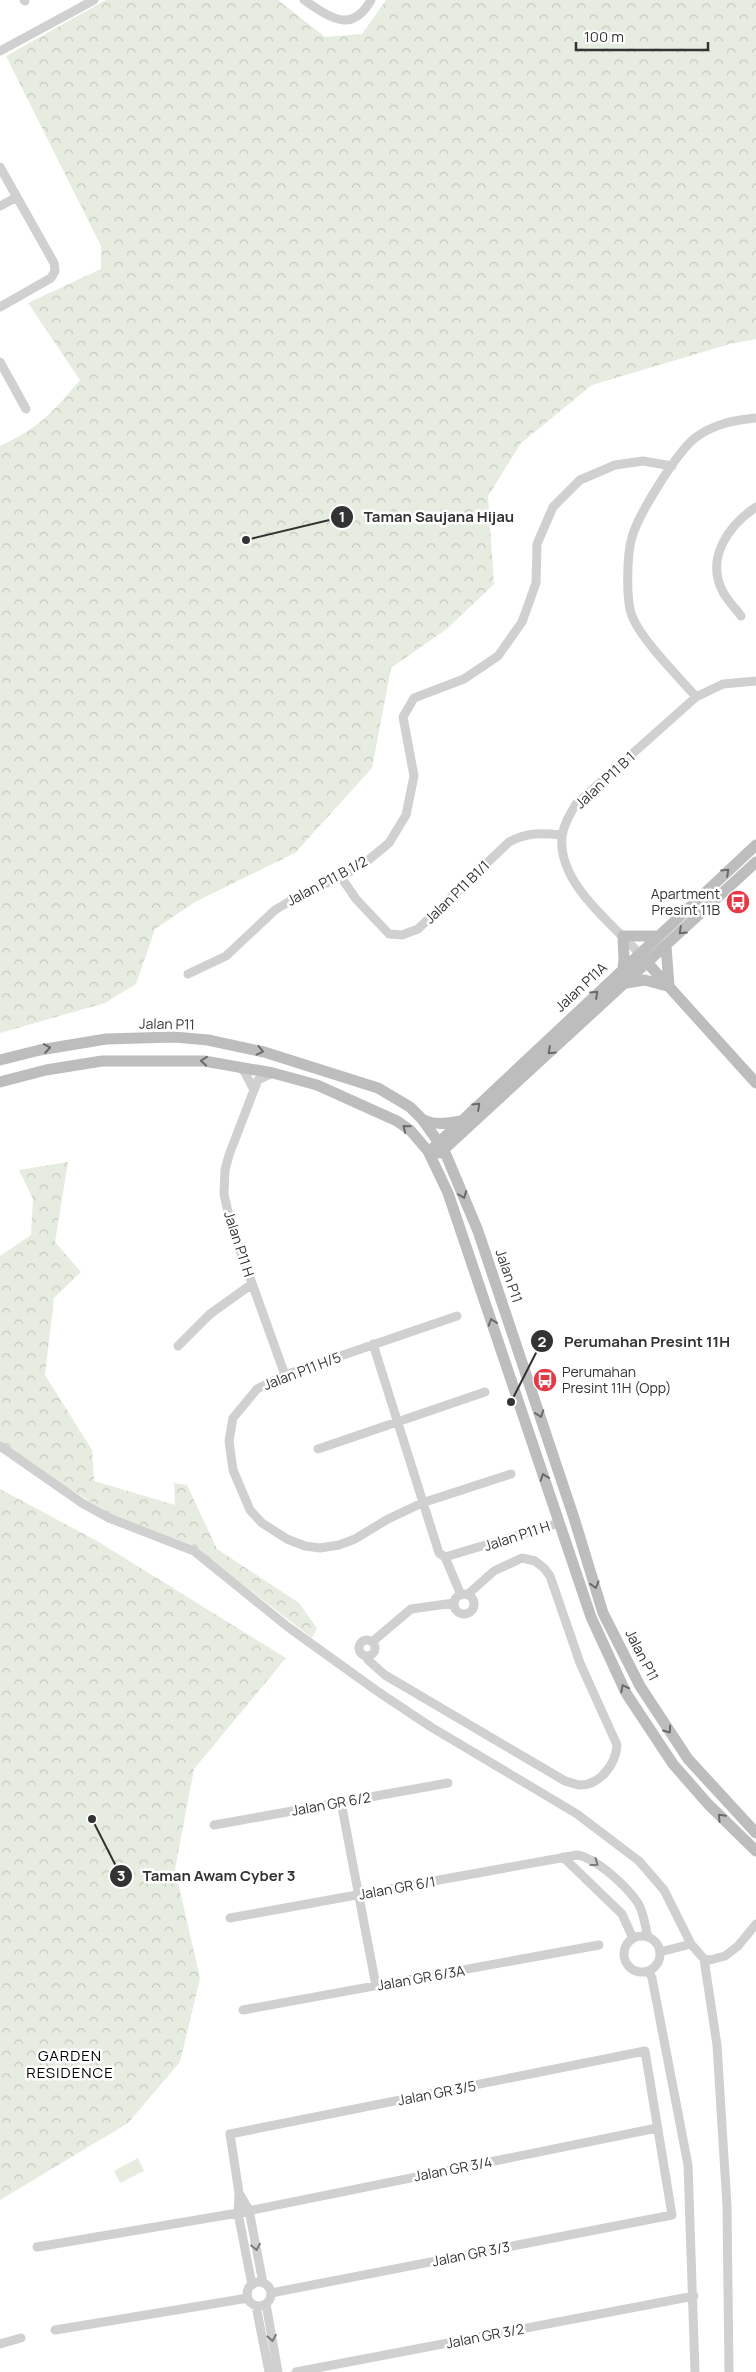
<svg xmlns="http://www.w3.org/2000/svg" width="756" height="2372" font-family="Manrope,sans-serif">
<defs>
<pattern id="forest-crowns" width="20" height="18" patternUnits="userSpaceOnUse" patternTransform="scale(1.25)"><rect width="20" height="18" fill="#e6ecdf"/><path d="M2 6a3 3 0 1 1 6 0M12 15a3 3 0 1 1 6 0" fill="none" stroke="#c6cbc0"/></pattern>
</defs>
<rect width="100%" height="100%" fill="#fff"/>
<path fill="url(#forest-crowns)" d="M106,0H278L325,37L362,34L386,0H756V339L730,344L592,385L521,443L488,496L494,584L448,628L391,668L372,768L295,853L195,902L155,929L136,984L105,1003L0,1033V446C38,429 53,412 80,380L28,303L101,269V246L6,56Z
M68,1162L55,1242L81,1272L54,1298L45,1375L92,1450L94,1481L175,1505L174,1483L187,1485L217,1549L299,1603L317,1628L312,1638L192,1545L112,1515L47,1475L0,1451V1256L31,1235L33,1199L19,1170Z
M0,1489L97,1541L286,1658L194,1769L175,1869L200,1978L180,2062L128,2123L0,2200Z"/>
<path fill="#e6ecdf" d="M138,2158L144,2171L120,2183L114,2171Z"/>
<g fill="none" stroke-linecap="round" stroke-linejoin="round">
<path stroke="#d0d0d0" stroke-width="9" d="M24,0L25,1
M304,0C330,17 351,35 371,0
M0,51L94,0
M0,167L54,263L55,271L51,278L0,307
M0,206L17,197
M0,362L26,409
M741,616C735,608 726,599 722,590C706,557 729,525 756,507
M696,697C678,676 639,638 631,613C626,596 627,554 632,537C638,515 677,452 695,438C713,424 735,420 756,418
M341,877L356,899L389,934L402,935L418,929L509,842C527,832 542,833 562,835
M639,953C610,922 557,882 562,836C564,824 570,814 576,804L696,697L723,684L756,681
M188,974L226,956L275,910L305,892L341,877L366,862L389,843L406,815L414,776L403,717L414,698L464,679L498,656L522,622L536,583L537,544L553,507L580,480L615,465L643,461L672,466
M239,1067L244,1071L254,1090
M273,1073L258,1080L254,1090L229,1155L225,1170L224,1194L231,1225L285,1375
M457,1316L285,1375L257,1389L233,1418L229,1441L233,1470L250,1510L262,1523L287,1539L305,1546L320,1548L339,1545L355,1539L388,1519L422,1503L511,1474
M373,1344L439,1553L445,1557L461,1595
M178,1346L210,1314L252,1284
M0,1446L82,1503L109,1518L194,1551L288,1627L377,1691L431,1727L577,1814L639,1861L664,1890L691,1944L704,1959L710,1960L725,1956L738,1946L756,1924
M318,1449L485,1392
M445,1557L559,1523
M454 1604a10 10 0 1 1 20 0a10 10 0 1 1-20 0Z
M359 1648a8 8 0 1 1 16 0a8 8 0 1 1-16 0Z
M372,1642L411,1609L454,1603
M367,1657L368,1660L385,1675L565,1781C570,1782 575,1785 580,1785C601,1785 616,1763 617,1745L580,1663L550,1576L544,1568L535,1561L522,1558L494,1571L467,1595
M341,1802L376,1986
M214,1825L448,1783
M563,1857L622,1914L633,1938
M230,1918L577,1855C597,1858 627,1887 638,1903C644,1913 645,1926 648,1937
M624 1954a18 18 0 1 1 36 0a18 18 0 1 1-36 0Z
M660,1952L691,1944
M704,1959L717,2045L727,2206L729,2372
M649,1972L652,1978L688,2165L695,2372
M243,2010L599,1945
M239,2193L249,2210L263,2283
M37,2247L238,2213L657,2128
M247 2294a12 12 0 1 1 24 0a12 12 0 1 1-24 0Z
M252,2285L238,2213L239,2193L230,2134L645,2051L672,2215L271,2293
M266,2304L278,2372
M256,2306L269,2372
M55,2330L248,2298
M0,2344L21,2338
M296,2372L694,2296"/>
<path stroke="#bdbdbd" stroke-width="11" d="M666,946L669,986
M643,958L756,1083
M623,968L624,959L623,936H658
M626,983L645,980L667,986
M0,1060L40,1050L106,1039L174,1037L208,1040L264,1052L378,1088L410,1107L422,1119L444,1150L478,1231L574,1518L603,1613L640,1686L688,1759L756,1833
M0,1082L46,1070L102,1061H204L273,1073L317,1085L397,1121L410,1130L428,1151L448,1193L591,1617L626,1693L673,1764L708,1804L756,1851
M422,1119C435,1126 447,1123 461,1121
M434,1147L756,845
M440,1153L756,862"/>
</g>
<defs><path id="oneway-chevron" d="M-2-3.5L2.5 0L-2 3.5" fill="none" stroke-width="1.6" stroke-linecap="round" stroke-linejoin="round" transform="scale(1.25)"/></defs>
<g stroke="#6a6a6a">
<use href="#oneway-chevron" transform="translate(726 872) rotate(-43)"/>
<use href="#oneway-chevron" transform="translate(682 931) rotate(137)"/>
<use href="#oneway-chevron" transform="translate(595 994) rotate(-43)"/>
<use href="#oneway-chevron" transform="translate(47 1048) rotate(-10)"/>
<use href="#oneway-chevron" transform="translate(260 1051) rotate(13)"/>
<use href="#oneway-chevron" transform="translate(551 1051) rotate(137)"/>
<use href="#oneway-chevron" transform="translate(204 1061) rotate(-175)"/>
<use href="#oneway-chevron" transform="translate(477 1106) rotate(-43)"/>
<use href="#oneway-chevron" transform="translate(406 1128) rotate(-141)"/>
<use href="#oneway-chevron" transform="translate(463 1195) rotate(69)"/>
<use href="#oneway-chevron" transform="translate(492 1322) rotate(-109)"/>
<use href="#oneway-chevron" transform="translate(540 1414) rotate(71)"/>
<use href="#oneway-chevron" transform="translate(544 1477) rotate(-109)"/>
<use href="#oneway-chevron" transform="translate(595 1585) rotate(73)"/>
<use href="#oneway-chevron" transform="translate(624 1688) rotate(-117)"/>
<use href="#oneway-chevron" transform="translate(668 1730) rotate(55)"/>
<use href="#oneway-chevron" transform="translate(721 1817) rotate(-134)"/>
</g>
<g stroke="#7a7a7a">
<use href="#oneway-chevron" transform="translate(595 1863) rotate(36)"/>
<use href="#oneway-chevron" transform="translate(256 2247) rotate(79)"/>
<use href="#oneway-chevron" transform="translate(272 2338) rotate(80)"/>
</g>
<defs>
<g id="bus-disc" transform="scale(1.25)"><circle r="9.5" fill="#e63946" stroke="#fff"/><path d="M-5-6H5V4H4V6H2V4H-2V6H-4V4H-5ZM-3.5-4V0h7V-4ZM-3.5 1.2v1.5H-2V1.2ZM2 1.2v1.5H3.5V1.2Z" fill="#fff"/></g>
</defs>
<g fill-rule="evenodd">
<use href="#bus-disc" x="738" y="902"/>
<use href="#bus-disc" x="545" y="1380"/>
</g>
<g text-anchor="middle" stroke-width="5" stroke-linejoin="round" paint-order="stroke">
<g font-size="14" fill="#333" stroke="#fff">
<text transform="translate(605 780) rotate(-43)" y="5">Jalan P11 B 1</text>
<text transform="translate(327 881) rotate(-28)" y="5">Jalan P11 B 1/2</text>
<text transform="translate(457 892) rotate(-44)" y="5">Jalan P11 B1/1</text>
<text transform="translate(581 987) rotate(-43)" y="5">Jalan P11A</text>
<text transform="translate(167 1024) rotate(1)" y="5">Jalan P11</text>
<text transform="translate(239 1244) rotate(72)" y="5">Jalan P11 H</text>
<text transform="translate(509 1276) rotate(71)" y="5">Jalan P11</text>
<text transform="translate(302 1371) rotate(-21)" y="5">Jalan P11 H/5</text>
<text transform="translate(517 1536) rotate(-18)" y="5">Jalan P11 H</text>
<text transform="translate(642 1655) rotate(63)" y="5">Jalan P11</text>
<text transform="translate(331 1804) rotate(-10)" y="5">Jalan GR 6/2</text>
<text transform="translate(397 1888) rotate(-10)" y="5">Jalan GR 6/1</text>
<text transform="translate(421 1978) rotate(-10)" y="5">Jalan GR 6/3A</text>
<text transform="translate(437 2093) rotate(-11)" y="5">Jalan GR 3/5</text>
<text transform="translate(453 2169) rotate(-11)" y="5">Jalan GR 3/4</text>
<text transform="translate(471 2254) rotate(-11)" y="5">Jalan GR 3/3</text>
<text transform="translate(485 2336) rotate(-11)" y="5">Jalan GR 3/2</text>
</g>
<g font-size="14" fill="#333" stroke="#fff" text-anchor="end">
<text x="720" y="899">Apartment<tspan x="720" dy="16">Presint 11B</tspan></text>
<text x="562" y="1377" text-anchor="start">Perumahan<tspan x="562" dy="16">Presint 11H (Opp)</tspan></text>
</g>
<g font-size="15" letter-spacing="1" fill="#000" stroke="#fff">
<text x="70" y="2061">GARDEN<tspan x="70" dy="17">RESIDENCE</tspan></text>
</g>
</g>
<path fill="none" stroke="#333" stroke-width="2" d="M246 540L342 517M511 1402L542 1341M92 1819L121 1876"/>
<g fill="#333" stroke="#fff" stroke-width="2">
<circle cx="246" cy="540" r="5"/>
<circle cx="511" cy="1402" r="5"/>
<circle cx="92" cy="1819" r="5"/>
<circle cx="342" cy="517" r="12"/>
<circle cx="542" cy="1341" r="12"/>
<circle cx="121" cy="1876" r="12"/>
</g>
<g font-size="15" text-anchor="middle" font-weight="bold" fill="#fff">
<text x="342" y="522">1</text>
<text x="542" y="1347">2</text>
<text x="121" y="1881">3</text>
</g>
<g font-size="15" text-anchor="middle" font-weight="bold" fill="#333" stroke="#fff" stroke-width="5" stroke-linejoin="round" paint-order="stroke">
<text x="439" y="522">Taman Saujana Hijau</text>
<text x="647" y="1347">Perumahan Presint 11H</text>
<text x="219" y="1881">Taman Awam Cyber 3</text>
</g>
<path d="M576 42v8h132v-8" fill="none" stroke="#333333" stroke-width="2.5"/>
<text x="584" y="42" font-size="15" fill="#333333" stroke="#ffffff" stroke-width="4" paint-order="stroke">100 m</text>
</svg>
